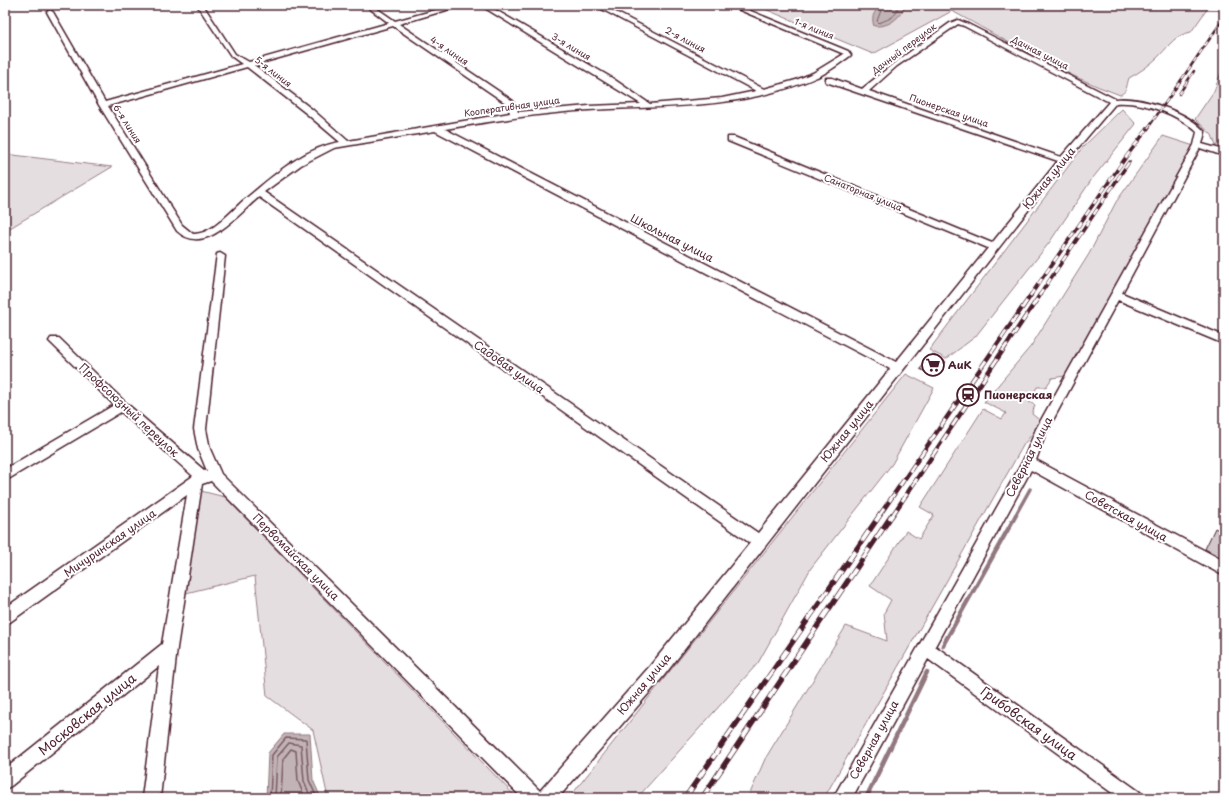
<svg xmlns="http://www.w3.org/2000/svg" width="1229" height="803" font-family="'Playpen Sans',sans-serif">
<rect width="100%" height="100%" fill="#fff"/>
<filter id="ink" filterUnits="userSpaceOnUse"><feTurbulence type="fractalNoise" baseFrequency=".025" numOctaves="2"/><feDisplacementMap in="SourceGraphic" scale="8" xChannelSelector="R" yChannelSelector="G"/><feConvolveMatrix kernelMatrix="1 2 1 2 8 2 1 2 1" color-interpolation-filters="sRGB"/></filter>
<g filter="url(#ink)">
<path fill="#e5dee0" stroke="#987e86" d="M755,5H887L879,7L904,8L894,5H1210L1191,32C1173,36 1171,44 1159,56C1150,65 1140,72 1129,78C1126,86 1128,91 1120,95C1061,74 1007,41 952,11L873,54Z
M1224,65V141L1216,146L1212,135L1195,119L1214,91Z
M1122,109L1136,124L1092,179L1049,243L975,337L946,359L929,350L1083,147Z
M1163,136L1194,146L1100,319L1065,376L1052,378L1046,387H1037L1029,402L1035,405L1032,414L1042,422L1024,444L824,798H748L765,759L846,626L887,641L884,613L891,600L870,586L906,531L919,539L934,515L920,507L983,409L1002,419L1006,413L984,402L1031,346L1089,254L1116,202Z
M5,154L112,167L5,231Z
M906,374L934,388L892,464L811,568L758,663L637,798H569Z
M201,491L225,497L517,798H328L313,730L267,696L255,576L186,593Z"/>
<path fill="#c1b3b6" stroke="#91787e" d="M887,5L904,8C898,20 888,27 874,26C870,15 876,7 887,5Z
M284,734H310L313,780L321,798H266L268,753Z"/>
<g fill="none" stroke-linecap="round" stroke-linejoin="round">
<path stroke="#7a5a63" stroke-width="1" d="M883,5L877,21L879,23C888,19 899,17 897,5"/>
<path stroke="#7a5a63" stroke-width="1.5" d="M270,798L272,755L286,738L306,739L309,780L317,798
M275,798L277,757L289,743L301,745L304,781L311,798
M281,798L283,759L291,749L296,751L298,781L305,798"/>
<path stroke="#91787e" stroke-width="3.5" d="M1015,516L1030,489"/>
<path stroke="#91787e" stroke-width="4.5" d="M943,645L1016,515
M866,798L927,672"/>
</g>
<path fill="#d2c7cb" stroke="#4a1f2b" d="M932,354L946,362L934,376L920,369Z
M1215,528L1224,533V559L1205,549Z"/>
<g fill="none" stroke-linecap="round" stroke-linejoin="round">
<g stroke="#4a1f2b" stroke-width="3">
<path id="minor" d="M197,5H203L235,54L249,62L389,23L365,5H372L395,21L454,5H464L399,24L513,101L518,112L589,106L641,104L480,5H487L612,78L650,104L722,98L756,91L594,5H602L764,89L796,80L813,73L844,54L728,5H736L848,51L851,55L850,56C840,63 829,72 817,77C746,109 665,106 589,110C541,113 493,121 445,129L896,362L988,248L728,141V137H734L992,243L1058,161L826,82V78H832L862,89L893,64L950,23L958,20L968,24L1115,99C1141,96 1189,112 1205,132L1202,144L1224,150V156L1200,148L1122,293L1224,336V344L1118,300L1046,433L1036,460L1224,561V576L1031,470L935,646L1140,792L1143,798H1119L928,659L852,798H833L1023,461L1036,429L1194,145L1197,132C1178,114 1142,101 1116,103L1066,162L662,678L558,798H522L211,481L202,484L177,648L160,798H142L159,666L11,786L5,789V769L162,644L187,495L10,622L5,624V608L193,476L121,412L5,481V469L114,405L49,341L51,338H59L126,403L205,471H207L198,449L194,429L217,254L220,253L225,256L206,429L210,449L221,474L540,791L650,666L750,543L259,197C238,214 205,257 177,231L99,105L47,12L50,10L53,12L105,102L242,64L231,56ZM958,24L964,26L1109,102L1061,157L869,91L897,66ZM393,26L507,104L510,113L348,141L313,110L254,65ZM247,67L307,114L340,142C303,148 272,177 244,200C230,212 213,234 193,234L182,225L108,106ZM435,131L890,369L758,533L264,192L301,165L334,148Z"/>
</g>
<use href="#minor" fill="#fff" fill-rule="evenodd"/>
<g stroke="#4a1f2b" stroke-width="2.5">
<path id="rail-far3" d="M1179,94L1194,71
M1148,128L1224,18"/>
</g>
<g stroke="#4a1f2b" stroke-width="3.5">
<path id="rail-far2" d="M1030,296L1126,157L1149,127
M1039,296L1129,162"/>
</g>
<g stroke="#4a1f2b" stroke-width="4.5">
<path id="rail-far1" d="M879,516L1031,295
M892,516L1040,295"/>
</g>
<g stroke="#4a1f2b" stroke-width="5.5">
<path id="rail" d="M685,798L880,515
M702,798L892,515"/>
</g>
<use href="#rail-far3" stroke="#fff" stroke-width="1.5" stroke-dasharray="5" stroke-linecap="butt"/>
<use href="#rail-far2" stroke="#fff" stroke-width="2.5" stroke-dasharray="7" stroke-linecap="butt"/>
<use href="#rail-far1" stroke="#fff" stroke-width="3" stroke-dasharray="9" stroke-linecap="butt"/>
<use href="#rail" stroke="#fff" stroke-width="4" stroke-dasharray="12" stroke-linecap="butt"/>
</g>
</g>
<defs>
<g id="supermarket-ring" transform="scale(1.15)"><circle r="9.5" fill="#fff" stroke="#4a1f2b" stroke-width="1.5"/><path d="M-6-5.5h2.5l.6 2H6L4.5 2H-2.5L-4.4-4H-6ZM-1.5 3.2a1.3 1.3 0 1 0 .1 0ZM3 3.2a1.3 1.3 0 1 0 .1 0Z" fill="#4a1f2b"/></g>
<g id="station-ring" transform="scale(1.15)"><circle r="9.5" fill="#fff" stroke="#4a1f2b" stroke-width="1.5"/><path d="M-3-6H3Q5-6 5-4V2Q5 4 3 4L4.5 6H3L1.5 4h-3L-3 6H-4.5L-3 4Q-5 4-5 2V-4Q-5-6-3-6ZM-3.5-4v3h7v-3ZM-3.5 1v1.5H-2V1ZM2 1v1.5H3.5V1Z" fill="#4a1f2b"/></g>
</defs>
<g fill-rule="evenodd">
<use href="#supermarket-ring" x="933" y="365"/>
<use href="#station-ring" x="968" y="395"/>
</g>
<g text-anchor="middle" stroke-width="4" stroke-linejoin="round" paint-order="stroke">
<g font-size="9" fill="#4a1f2b" stroke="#fff">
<text transform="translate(814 29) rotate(22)" y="3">1-я линия</text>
<text transform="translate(685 40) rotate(28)" y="3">2-я линия</text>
<text transform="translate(571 47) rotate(31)" y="3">3-я линия</text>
<text transform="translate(904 49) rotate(-37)" y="3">Дачный переулок</text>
<text transform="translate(449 51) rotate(34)" y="3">4-я линия</text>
<text transform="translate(1040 53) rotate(27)" y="3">Дачная улица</text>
<text transform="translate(273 72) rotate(38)" y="3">5-я линия</text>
<text transform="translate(512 107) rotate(-8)" y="3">Кооперативная улица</text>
<text transform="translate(949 111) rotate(19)" y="3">Пионерская улица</text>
<text transform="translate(127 124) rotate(58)" y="3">6-я линия</text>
<text transform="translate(863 193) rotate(22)" y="3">Санаторная улица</text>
</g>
<g font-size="11" fill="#4a1f2b" stroke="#fff">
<text transform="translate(1049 178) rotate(-51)" y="4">Южная улица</text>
<text transform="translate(672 238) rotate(27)" y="4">Школьная улица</text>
<text transform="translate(509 367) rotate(35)" y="4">Садовая улица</text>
<text transform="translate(129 410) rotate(43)" y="4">Профсоюзный переулок</text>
<text transform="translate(847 431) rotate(-51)" y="4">Южная улица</text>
<text transform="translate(1029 457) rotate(-63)" y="4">Северная улица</text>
<text transform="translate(1126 516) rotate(29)" y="4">Советская улица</text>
<text transform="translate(110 543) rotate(-35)" y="4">Мичуринская улица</text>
<text transform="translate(296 557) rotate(45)" y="4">Первомайская улица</text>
<text transform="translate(644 684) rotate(-50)" y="4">Южная улица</text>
<text transform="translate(874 740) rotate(-61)" y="4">Северная улица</text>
</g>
<g font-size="11" font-weight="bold" fill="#4a1f2b" stroke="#fff" text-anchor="start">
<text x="948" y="369">АиК</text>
<text x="984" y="399">Пионерская</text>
</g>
<g font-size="13" fill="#4a1f2b" stroke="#fff">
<text transform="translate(87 714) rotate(-39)" y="5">Московская улица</text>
<text transform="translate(1029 723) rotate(36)" y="5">Грибовская улица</text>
</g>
</g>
<rect width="1229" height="803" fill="none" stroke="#fff" stroke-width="20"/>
<rect x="10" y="10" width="1209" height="783" fill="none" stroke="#4a1f2b" stroke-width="1.5" filter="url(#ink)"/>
</svg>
